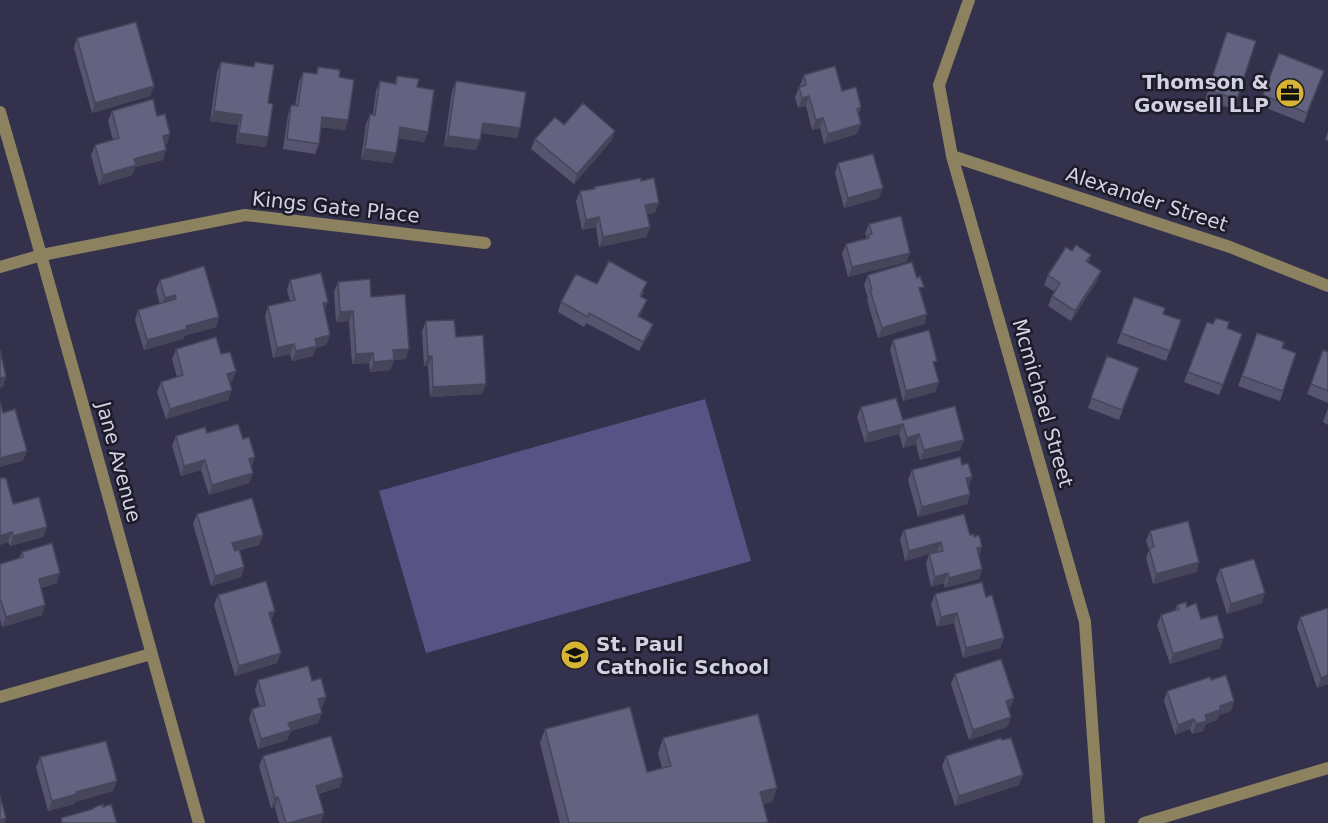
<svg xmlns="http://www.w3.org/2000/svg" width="1328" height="823" font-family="'DejaVu Sans',sans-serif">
<rect width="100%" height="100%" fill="#34314d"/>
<path fill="#585385" d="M705,399L751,561L426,653L379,491Z"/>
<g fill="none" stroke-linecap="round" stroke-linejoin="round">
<path stroke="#8c825f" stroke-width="12" d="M969,0L939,85L952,156L1085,622L1099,823
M0,112C69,348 132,586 199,823
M952,156L1230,247L1328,286
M0,267L42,255L245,215L485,243
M0,697L151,654
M1144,823L1328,768"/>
</g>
<path fill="#56546f" d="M1227,32L1237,99L1234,109L1205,100Z
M77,38L154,86L150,96L92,113L74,48Z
M1279,53L1324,71L1304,123L1259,105Z
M221,62L253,67L255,62L268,103V137L265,147L236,143L238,125L210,121L217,72Z
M318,67L339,77L348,120L345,130L321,127L319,144L315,154L283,149L288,115L291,105L295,106L299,82L303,72L316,74Z
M804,75L842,91L861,107L858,115L857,134L824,144L820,128L812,130L806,106L798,108L795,97L799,87H800V85Z
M397,76L417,87L428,132L424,142L398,138L396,153L392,163L361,159L366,124L370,114H373L376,91L380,81L394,84Z
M456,81L517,138L481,133L476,150L444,146L452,91Z
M112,111L157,116L167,144H165L163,160L135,167L132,175L99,185L91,155L95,145L113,140L108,121Z
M564,125L615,131L611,141L574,184L531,149L535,139Z
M1328,131V141L1325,140Z
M838,163L879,198L844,208L835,173Z
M641,181L655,213L647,214L650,227L646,237L599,247L596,227L582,230L576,201L580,191L594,189V187Z
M869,224L910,253L906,262L848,277L842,254L846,244L867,238L865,234Z
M1072,251L1091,255L1088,262L1097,281L1071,321L1048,306L1052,296L1055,292L1044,285L1048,275Z
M868,275L927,314L924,324L878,338L867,300L868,298L864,285Z
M160,280L219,317L216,327L184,336L183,339L144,350L135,320L138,310L160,304L156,290Z
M290,280L325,311L330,335L326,345L316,348L313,356L292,361L290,354L273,358L265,316L268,306L290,301L287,290Z
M338,282L371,297L406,359L394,360L390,370L370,372L369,363L352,364L349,321L336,322L334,292Z
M597,284L644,292L641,297L643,310L639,317L653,324L650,333L639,351L586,323L584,327L558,312L561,302Z
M1134,297L1163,314L1181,320L1166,361L1117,343Z
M426,321L456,337L482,394L430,397L428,366H424L422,331Z
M1207,322L1242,334L1219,395L1184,382Z
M1257,333L1282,348L1296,353L1280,401L1238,386Z
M893,340L935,367L939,382L935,392L903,401L890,350Z
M176,349L221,354L236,371L232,381L230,382L232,390L228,400L166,419L157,392L161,382L177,377L172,359Z
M1323,350L1328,352V403L1307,394Z
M1107,356L1139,368L1119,420L1088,408Z
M861,407L964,440L960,450L920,460L916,444L903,448L899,434L865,443L857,417Z
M1328,408V425L1323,422Z
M207,433L252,467L253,473L249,483L209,495L201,470L181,476L172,446L176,436Z
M912,470L968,487L970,494L967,504L918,517L908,480Z
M0,478L13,504L47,527L43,537L10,546L8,542L0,545Z
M197,514L263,535L259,545L240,550L244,567L241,577L211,586L193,524Z
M904,530L970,535L974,537L982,547L979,555L982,569L979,579L945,588L944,583L931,587L926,564L929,554L905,561L900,539Z
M1150,531L1199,562L1196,572L1153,584L1146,558L1149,550L1146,541Z
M22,552L57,583L41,588L42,615L2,627L0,619V564L19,558Z
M1220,569L1262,603L1227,614L1216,579Z
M935,594L986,597L1004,638L1000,648L963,658L954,623L937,627L931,604Z
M218,595L277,663L235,676L214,605Z
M1177,605L1187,607L1201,619L1220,648L1170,664L1157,625L1161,615L1175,610Z
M1300,617L1328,684L1317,688L1297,627Z
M955,674L1014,698L1010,708L1008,709L1011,717L1007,727L969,740L951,684Z
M258,680L312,681L326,697L322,707L320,708L318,723L291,731L287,740L258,749L249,719L252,709L260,707L255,690Z
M1211,680L1234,701L1231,711L1219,715L1217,720L1206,724L1203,731L1192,734L1190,729L1175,735L1164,701L1167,691Z
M545,729L647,772L662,768L658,753L663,738L777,788L772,802L763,804L768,823H560L540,743Z
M263,756L340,787L318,794L321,823H279L275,807L271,808L259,766Z
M946,756L1019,785L955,806L942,766Z
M40,757L113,791L75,802L74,804L48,811L36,767Z"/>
<path fill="#46455a" d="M154,86L150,96L92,113L95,103Z
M809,96L806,106L798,108L802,98Z
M214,111L242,115L238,125L210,121Z
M322,117L348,120L345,130L319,127Z
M823,118L820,128L812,130L816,120Z
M483,123L520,128L517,138L479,133Z
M861,124L857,134L824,144L828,134Z
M400,127L428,132L424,142L396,137Z
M615,131L611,141L574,184L577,174Z
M239,133L268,137L265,147L236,143Z
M170,134L167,144L159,146L163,136Z
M448,136L480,140L476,150L444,146Z
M365,149L396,153L392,163L361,159Z
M166,150L163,160L135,167L132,175L99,185L103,175L134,159Z
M883,188L879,198L844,208L848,198Z
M659,203L655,213L642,215L645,205Z
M599,217L596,227L582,230L586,220Z
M650,227L646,237L599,247L603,237Z
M910,253L906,262L848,277L852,267Z
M1101,271L1097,281L1071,321L1075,311Z
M175,295L171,305L161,308L165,298Z
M647,300L643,310L634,326L638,316Z
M328,302L324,312L323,303Z
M353,311L349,321L336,322L340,312Z
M927,314L924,324L878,338L882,328Z
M219,317L216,327L184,336L183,339L144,350L147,340L186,326Z
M653,324L650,333L639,351L643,342Z
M330,335L326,345L316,348L313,356L292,361L296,351L315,339Z
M294,344L290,354L273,358L277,348Z
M409,349L406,359L390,360L393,350Z
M373,353L369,363L352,364L356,354Z
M428,356H432L428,366H424Z
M394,360L390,370L370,372L374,362Z
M236,371L232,381L223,384L227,374Z
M6,377L3,387L0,388V378Z
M939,382L935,392L903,401L906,391Z
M486,384L482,394L430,397L433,387Z
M232,390L228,400L166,419L170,409Z
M903,424L899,434L865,443L868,433Z
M919,434L916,444L903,448L907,438Z
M964,440L960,450L920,460L924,450Z
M27,451L23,461L0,467V458Z
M255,457L252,467L245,469L249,459Z
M205,460L201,470L181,476L184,466Z
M253,473L249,483L209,495L212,485Z
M972,477L969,487L966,478Z
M970,494L967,504L918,517L922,507Z
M47,527L43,537L10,546L13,536Z
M12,532L8,542L0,545V536Z
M263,535L259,545L229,553L232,543Z
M941,542L937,552L905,561L909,551Z
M982,547L978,556L977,548Z
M1199,562L1196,572L1153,584L1156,574Z
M244,567L241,577L211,586L215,576Z
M982,569L979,579L945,588L949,578Z
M60,573L57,583L35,589L39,579Z
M948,573L944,583L931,587L935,577Z
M1265,593L1262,603L1227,614L1231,604Z
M45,605L42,615L2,627L6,617Z
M275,611L271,621L269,613Z
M957,613L954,623L937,627L941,617Z
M1004,638L1000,648L963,658L966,648Z
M1224,638L1220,648L1170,664L1173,654Z
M281,653L277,663L235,676L239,666Z
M1328,675V684L1317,688L1321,678Z
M326,697L322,707L314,709L318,699Z
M1014,698L1010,708L1002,711L1006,701Z
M1234,701L1231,711L1219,715L1217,720L1206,724L1203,731L1192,734L1196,724L1205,715L1220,706Z
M322,713L318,723L291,731L287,740L258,749L261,739L288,723Z
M1011,717L1007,727L969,740L973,730Z
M1194,719L1190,729L1175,735L1178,725Z
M1023,775L1019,785L955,806L959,796Z
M343,777L340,787L312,795L316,786Z
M117,781L113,791L75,802L74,804L48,811L52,801L76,792Z
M777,788L772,802L755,807L760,792Z
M278,797L275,807L271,808L275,798Z
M324,813L321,823H289Z
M6,818L5,823H0V820Z"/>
<path fill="#646281" stroke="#46455a" stroke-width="1.5" d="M136,22L154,86L95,103L77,38Z
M1227,32L1256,41L1237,99L1208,90Z
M1279,53L1324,71L1307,113L1263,95Z
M221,62L254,67L255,62L274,65L268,103L273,104L268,137L239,133L242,115L214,111Z
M835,66L842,91L856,87L861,107L857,109L861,124L828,134L823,118L816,120L809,96L802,98L799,87L806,85L804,75Z
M318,67L340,70L339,77L354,80L348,120L322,117L319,144L287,139L291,105L298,106L303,72L317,74Z
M397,76L419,79L417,87L434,90L428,132L400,127L396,153L365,149L370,114L375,115L380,81L396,84Z
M456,81L526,92L520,128L483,123L480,140L448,136Z
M153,99L157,116L165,114L170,134L163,136L166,150L134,159L136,165L103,175L95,145L119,138L112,111Z
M583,103L615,131L577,174L535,139L555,117L564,125Z
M873,154L883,188L848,198L838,163Z
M641,178V181L654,178L659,203L645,205L650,227L603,237L599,217L586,220L580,191L595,189L594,187Z
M901,216L910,253L852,267L846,244L869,238L868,235L872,234L869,224Z
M1076,245L1091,255L1086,261L1101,271L1075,311L1052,296L1060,283L1048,275L1066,247L1072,251Z
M609,261L647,282L640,296L647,300L638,316L653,324L643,342L589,313L588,317L561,302L576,274L597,284Z
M912,262L917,278L920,276L924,287L919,288L927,314L882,328L870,290H872L868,275Z
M204,266L219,317L186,326L187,329L147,340L138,310L176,299L175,295L165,298L160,280Z
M321,273L328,302L323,303L330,335L315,339L317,346L296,351L294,344L277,348L268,306L295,300L290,280Z
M370,279L371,297L405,294L409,349L393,350L394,360L374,362L373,353L356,354L353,311L340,312L338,282Z
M1134,297L1165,308L1163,314L1181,320L1170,351L1121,333Z
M1216,318L1229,322L1227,328L1242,334L1223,385L1188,372L1207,322L1213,324Z
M454,320L456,337L483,335L486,384L433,387L432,356H428L426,321Z
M929,330L937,361L933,362L939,382L906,391L893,340Z
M1257,333L1284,342L1282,348L1296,353L1283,391L1242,376Z
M216,337L221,354L230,352L236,371L227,374L232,390L170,409L161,382L183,375L176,349Z
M0,350L6,377L0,378Z
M1323,350L1328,352V391L1311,384Z
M1107,356L1139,368L1122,410L1091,398Z
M896,398L903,420L955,406L964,440L924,450L919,434L907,438L903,424L868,433L861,407Z
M0,402L3,413L15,409L27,451L0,458Z
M238,424L243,439L249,437L255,457L249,459L253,473L212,485L205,460L184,466L176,436L205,427L207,433Z
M960,457L962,465L968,463L972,477L966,478L970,494L922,507L912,470Z
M0,478H6L13,504L39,497L47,527L13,536L12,532L0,536Z
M252,498L263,535L232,543L235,551L239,549L244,567L215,576L197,514Z
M964,514L970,535L974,534V537L979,535L982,547L977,548L982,569L949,578L948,573L935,577L929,554L943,551L941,542L909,551L904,530Z
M1188,521L1199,562L1156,574L1149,548L1154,547L1150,531Z
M52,543L60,573L39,579L45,605L6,617L1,601H0V564L23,557L22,552Z
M1254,559L1265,593L1231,604L1220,569Z
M266,581L275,611L269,613L281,653L239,666L218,595Z
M982,582L986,597L992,595L1004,638L966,648L957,613L941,617L935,594Z
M1186,602L1187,607L1196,603L1201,619L1217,615L1224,638L1173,654L1161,615L1179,609L1177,605Z
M1328,608V675L1321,678L1300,617Z
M1001,659L1014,698L1006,701L1011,717L973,730L955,674Z
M308,666L312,681L321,678L326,697L318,699L322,713L288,723L291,730L261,739L252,709L265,705L258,680Z
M1226,675L1234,701L1220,706V710L1205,715L1207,721L1196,724L1194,719L1178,725L1167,691L1210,677L1211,680Z
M630,707L647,772L671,766L663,738L758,714L777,788L760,792L768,822L765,823H569L545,729Z
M331,736L343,777L316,786L324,813L289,823H286L278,797L275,798L263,756Z
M1001,738L1002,740L1011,738L1023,775L959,796L946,756Z
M106,741L117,781L76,792L77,794L52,801L40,757Z
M0,796L6,818L0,820Z
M103,804V807L111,804L117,823H62L61,818L93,809V808Z"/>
<defs>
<g id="office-disc" transform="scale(1.5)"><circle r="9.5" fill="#d7b434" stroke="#1c1b28"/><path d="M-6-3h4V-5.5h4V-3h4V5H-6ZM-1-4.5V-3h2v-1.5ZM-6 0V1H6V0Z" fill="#111"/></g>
<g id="school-disc" transform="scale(1.5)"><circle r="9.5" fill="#d7b434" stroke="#1c1b28"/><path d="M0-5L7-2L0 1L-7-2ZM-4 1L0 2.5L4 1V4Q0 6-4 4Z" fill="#111"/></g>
</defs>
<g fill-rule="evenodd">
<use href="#office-disc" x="1290" y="93"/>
<use href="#school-disc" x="575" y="655"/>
</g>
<g text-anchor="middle" stroke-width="5" stroke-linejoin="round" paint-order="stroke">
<g font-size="20" font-weight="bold" fill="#d3d2e4" stroke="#1c1b28" text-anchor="end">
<text x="1269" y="89">Thomson &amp;<tspan x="1269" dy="23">Gowsell LLP</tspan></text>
<text x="596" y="651" text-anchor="start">St. Paul<tspan x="596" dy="23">Catholic School</tspan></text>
</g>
<g font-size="20" fill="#d3d2e4" stroke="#1c1b28">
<text transform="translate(1147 199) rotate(18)" y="7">Alexander Street</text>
<text transform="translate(336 207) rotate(6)" y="7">Kings Gate Place</text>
<text transform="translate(1043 403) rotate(74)" y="7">Mcmichael Street</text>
<text transform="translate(119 462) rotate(75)" y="7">Jane Avenue</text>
</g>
</g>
</svg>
